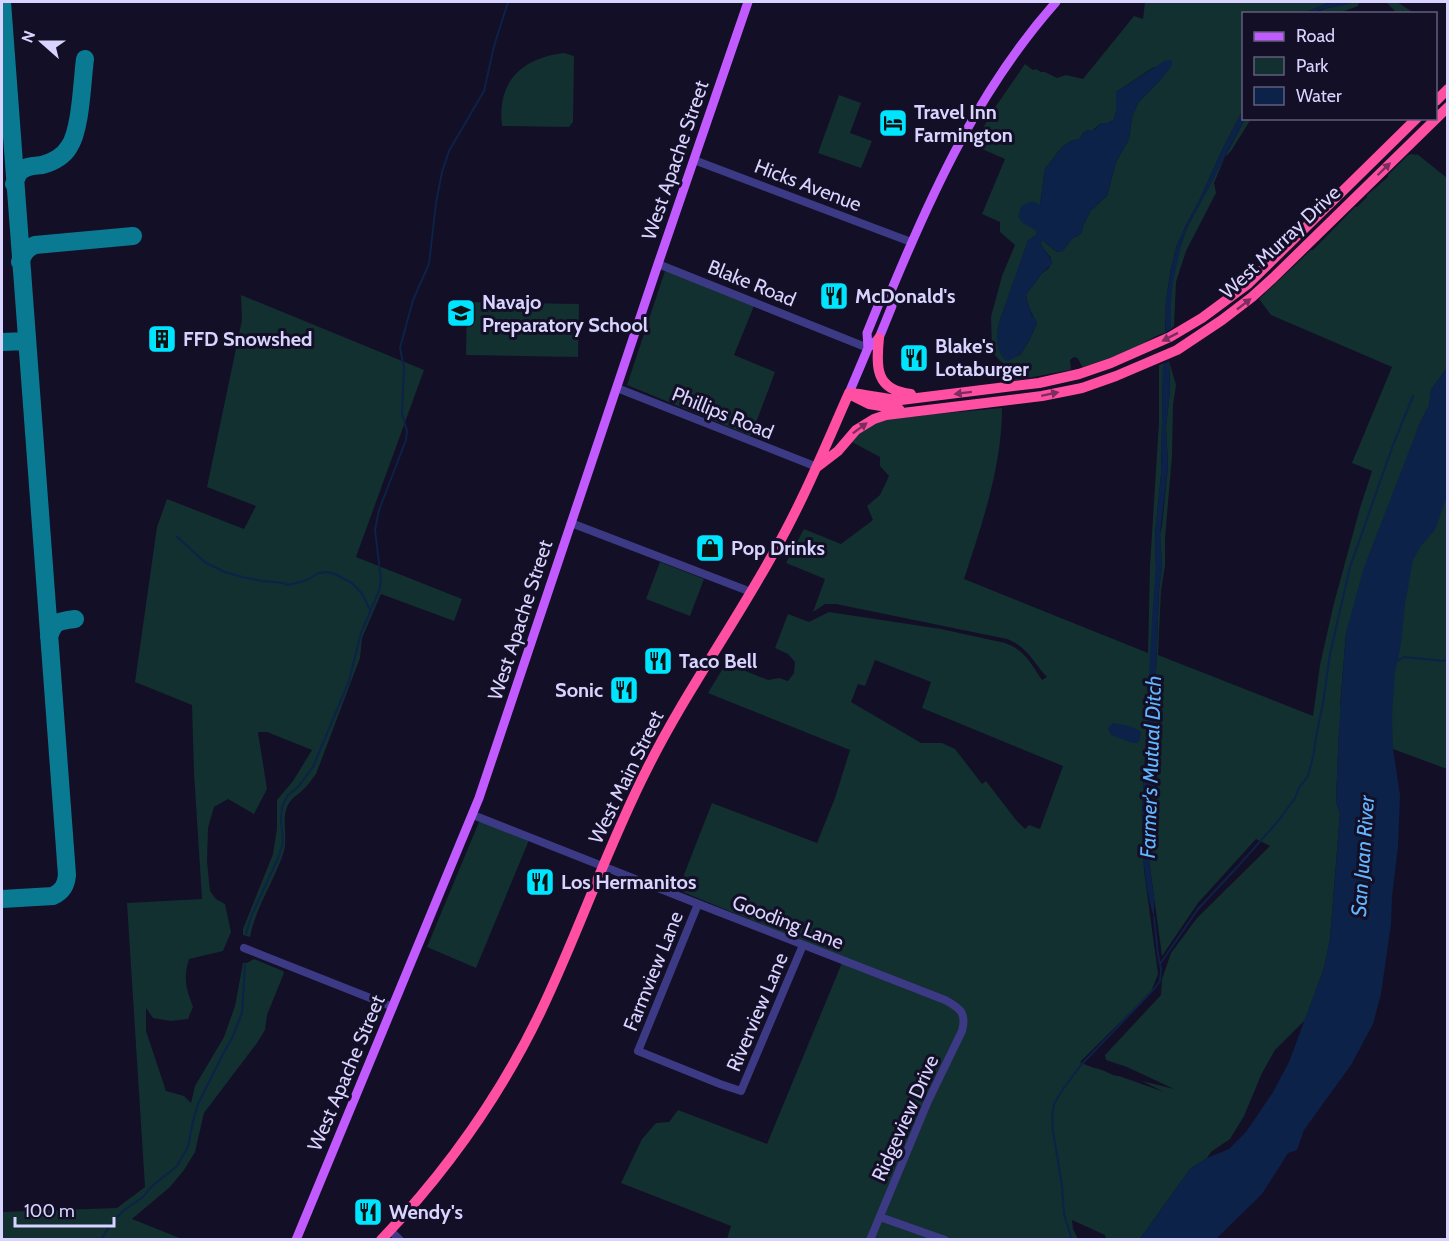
<svg xmlns="http://www.w3.org/2000/svg" width="1449" height="1241" font-family="Cabin,sans-serif">
<rect width="100%" height="100%" fill="#130f26"/>
<path fill="#12302f" fill-rule="evenodd" d="M1145,2H1330L1304,13L1244,14L1243,110L1223,148L1199,201L1186,225L1177,245L1171,268L1166,301L1165,333C1155,335 1148,341 1139,346C1121,354 1102,361 1083,367C1079,363 1080,358 1074,357L1070,360L1071,369L1070,370L1012,381L1009,371L994,354L992,348L991,317L1002,276L1015,245L1000,232V222L982,214L1005,159L973,145L996,106L1025,64L1033,70L1036,69L1041,72H1045L1057,78L1066,75L1083,79L1134,16L1143,19ZM1154,67L1161,79L1138,103L1132,117L1129,139L1116,162L1107,196L1091,210L1083,226L1081,234L1073,238L1057,252L1043,241L1040,242L1043,248L1051,258L1049,268L1041,274L1035,283L1026,294C1026,301 1033,317 1037,323L1030,339L1020,355L1008,360C997,344 995,342 999,323L1028,241L1036,236L1037,230L1031,227L1040,205L1045,169L1062,147L1071,141L1079,139L1084,132L1088,130H1093L1101,123H1108L1114,120L1116,111V92Z
M1353,2H1359L1358,6L1339,13L1311,14L1328,8L1348,4Z
M1386,2H1397L1414,13H1397Z
M564,53L574,56L573,122L569,127L502,126C497,82 521,58 564,53Z
M839,95L861,103L850,133L872,141L861,168L818,153Z
M1245,119H1251L1231,151L1225,157L1214,183L1216,193L1186,251L1176,282L1174,326L1171,329C1167,295 1175,258 1188,226Z
M1412,154L1416,155L1417,154L1447,178V368L1431,390L1429,406L1419,425L1346,633L1340,707L1447,420V769L1339,729L1336,802L1340,813L1330,939L1324,968L1305,1020L1275,1050L1262,1073L1244,1116L1230,1139L1211,1152L1207,1158L1190,1169L1140,1239H1106L1105,1235L1072,1220L1073,1229L1078,1239H727L731,1226L621,1183L642,1139L656,1123L669,1122L678,1110L767,1144L844,958L678,890L712,803L817,843L835,798L850,750L708,693L728,660L738,668L768,680L779,678L788,681L794,673L795,662L788,654L775,648L788,614L809,622L829,612L941,629L1005,643C1025,650 1031,664 1042,680L1047,677C1033,662 1028,647 1007,639L836,604H825L813,612L825,579L786,563L804,529L841,544L873,520L867,506L880,495L889,476L880,466V457L852,442C855,439 858,434 862,431C878,417 902,418 922,416L925,415L1002,408C1002,467 982,524 964,579L1148,653L1150,566L1159,422V365L1165,363L1163,368L1161,475L1155,534L1156,567L1142,809L1144,870L1158,974L1151,992L1080,1062C1088,1066 1091,1067 1099,1069C1107,1071 1111,1076 1119,1076L1164,1092L1142,1081L1174,1089L1127,1067L1106,1060L1105,1055L1161,995L1162,979L1171,953L1197,918L1270,846L1256,839L1198,903L1162,956L1149,860L1150,832L1159,591L1162,566L1160,534L1162,526L1168,466L1166,427L1170,391L1169,361L1176,385L1173,405L1172,456L1165,538V565L1161,591L1158,655L1313,716L1320,665L1334,603L1360,508L1372,471L1352,463L1392,367L1271,315L1259,299L1311,250H1313L1355,207H1357L1367,197V195L1388,177V175L1408,155ZM875,660L931,682L922,708L1063,766L1040,829L1029,825L1025,829L1016,820L986,781L982,784L955,749L942,743H921L851,702L858,684L865,686Z
M665,271L754,306L734,355L775,372L751,436L627,385Z
M241,295L424,370L356,557L462,599L454,621L381,594L362,638L360,658L316,774C312,779 309,784 304,789C299,794 291,798 288,805C281,817 288,837 284,851C275,880 256,906 250,937L243,935V929L273,854L277,828V800L293,781L312,750L267,732H258L267,789L254,814L228,799L214,807L208,828L207,862L210,891L216,899L225,904L231,932L223,951L189,959C183,980 186,987 193,1007L188,1019L171,1021L153,1018L146,1008V1031L166,1091L184,1096L191,1103L195,1086L224,1037L235,1006L243,963H247L254,959L283,971L284,973L267,1015L265,1030L257,1043L204,1113L195,1152L184,1170L170,1187L132,1219L182,1239H2V1212L117,1208L145,1187L127,903L202,899L194,773L192,705L135,682L157,527L167,499L244,529L256,506L207,487L242,320Z
M467,302L579,304L578,357L466,355Z
M660,562L704,579L690,616L646,599Z
M484,821L529,840L476,968L427,947L479,822Z"/>
<path fill="#0c2248" d="M1330,2H1353C1345,6 1337,6 1328,8C1319,10 1313,14 1304,13Z
M1166,60H1172L1171,67L1161,79L1138,103L1132,117L1129,139L1116,162L1107,196L1091,210L1083,226L1081,234L1073,238L1062,252H1057L1043,241L1040,242L1053,263L1041,274L1035,283L1026,294C1026,302 1031,308 1032,316L1036,319L1037,323L1030,339L1020,355L1006,361C995,350 996,338 999,323L1028,240L1036,235V230L1024,224L1018,217L1021,206L1033,201L1040,205L1045,169L1062,147L1071,141L1079,139L1084,132L1088,130H1094L1101,123H1108L1114,120L1116,111V92Z
M1243,110L1244,118L1245,119L1244,121L1229,148L1212,182L1188,226L1182,241L1173,281L1171,302V329L1165,333L1166,301L1171,268L1177,245L1186,225L1199,201L1223,148Z
M1169,361L1170,391L1166,427L1168,466L1160,534L1162,566L1159,591L1150,832L1149,860L1154,897V918C1136,859 1143,797 1146,736C1149,680 1151,623 1156,567L1155,534L1161,475L1163,368L1165,363Z
M1447,368V496L1435,530L1421,546L1413,560L1405,604L1401,644L1395,672L1392,717L1393,748L1400,795L1398,846L1392,897L1391,924L1381,994L1373,1024L1351,1065L1304,1130L1297,1150L1288,1153L1262,1194L1216,1239H1140L1190,1169L1207,1158L1229,1149L1246,1132L1273,1092L1289,1062L1324,968L1330,939L1340,813L1336,802L1338,751L1341,696L1346,633L1363,570L1419,425L1429,406L1431,390Z
M1113,723C1123,725 1132,725 1141,732L1140,740L1137,743H1133L1111,735L1108,728Z"/>
<g fill="none" stroke-linecap="round" stroke-linejoin="round">
<path stroke="#0c2248" stroke-width="2" d="M176,536L206,563L225,572L242,577L263,581L283,583L288,585L307,580L319,573L327,572L335,574L352,583L363,595L370,610
M1395,662L1404,657L1444,661L1448,659
M246,934L251,917L279,856L283,842L281,819L282,807L287,796L298,787L313,767L349,681L361,633L379,591L381,580L375,530L379,510L406,440L407,431L402,414L404,368L400,348L413,300L429,264L436,203L442,172L449,151L484,91L494,46L508,2
M1160,964L1198,909L1240,864L1279,820L1295,798L1299,788L1308,776L1313,757L1316,737L1323,703L1330,654L1350,567L1393,445L1413,396
M101,1240L112,1222L123,1211L143,1197L151,1187L177,1166L184,1154L188,1147L193,1121L198,1104L224,1052L232,1038L242,1013L245,965
M1072,1240L1064,1214L1062,1186L1053,1131L1052,1116L1054,1104L1063,1089L1081,1065L1154,989L1160,981L1161,969L1158,955L1154,917"/>
<path stroke="#0a7a92" stroke-width="18" d="M14,184C16,180 17,175 20,172C26,165 34,166 42,165C53,162 63,157 69,147C81,130 82,81 85,59
M20,262C24,253 26,249 35,245L133,236
M2,342L26,341
M49,637C54,621 59,621 75,619
M2,899L53,896C63,891 66,885 67,875L2,2"/>
<path stroke="#3d3a85" stroke-width="8" d="M694,160L911,242
M658,264L868,348
M617,388L817,467
M571,523L751,592
M473,815L701,905L945,1000C960,1008 967,1013 962,1031L928,1101L870,1240
M698,904L638,1051L720,1084L741,1091L803,945
M244,948L393,1007
M880,1217L945,1240
M390,1230L400,1240"/>
<path stroke="#c25bff" stroke-width="9" d="M868,348L867,333L880,301L889,296
M849,393L868,348L879,338L892,306L889,296C933,190 979,89 1056,2
M296,1240L479,798L658,264L748,2"/>
<path stroke="#ff4fa3" stroke-width="10" d="M1436,101L1448,89
M879,338C876,367 875,390 911,394
M849,393C866,394 883,399 901,400L1039,383L1079,374L1111,363L1170,337L1202,318L1248,284L1417,118
M851,395L869,404L899,409
M817,467L838,451L856,430L874,419L886,415L1042,396L1082,388L1116,376L1177,350L1222,320L1252,297L1273,278L1448,107
M381,1240C445,1173 500,1096 540,1013C579,932 607,847 648,767C685,693 734,625 774,552C803,501 825,447 849,393"/>
</g>
<defs><path id="oneway-solid" d="M-6-.8H1V-3.2L6.5 0L1 3.2V.8H-6Z" transform="scale(1.5)"/></defs>
<g fill="#7d2c5e">
<use href="#oneway-solid" transform="translate(1384 169) rotate(-44)"/>
<use href="#oneway-solid" transform="translate(1244 304) rotate(-38)"/>
<use href="#oneway-solid" transform="translate(1170 337) rotate(153)"/>
<use href="#oneway-solid" transform="translate(963 393) rotate(173)"/>
<use href="#oneway-solid" transform="translate(1050 394) rotate(-12)"/>
<use href="#oneway-solid" transform="translate(860 428) rotate(-37)"/>
</g>
<defs>
<g id="hotel-square" transform="scale(1.5)"><rect x="-9" y="-9" width="18" height="18" rx="4" fill="#00e5ff" stroke="#130f26"/><path d="M-6-4.5h1.5V1H6V5H4.5V3h-9V5H-6ZM-4 0a1.8 1.8 0 1 1 3.6 0ZM.5 0V-2.5h3Q6-2.5 6 0Z" fill="#111"/></g>
<g id="restaurant-square" transform="scale(1.5)"><rect x="-9" y="-9" width="18" height="18" rx="4" fill="#00e5ff" stroke="#130f26"/><path d="M-5-6h1v4h1v-4h1v4h1v-4h1v5L-1.5 .5V6h-2V.5L-5-1ZM5-6V6H3V1.5H1.5Q1.5-4 5-6Z" fill="#111"/></g>
<g id="school-square" transform="scale(1.5)"><rect x="-9" y="-9" width="18" height="18" rx="4" fill="#00e5ff" stroke="#130f26"/><path d="M0-5L7-2L0 1L-7-2ZM-4 1L0 2.5L4 1V4Q0 6-4 4Z" fill="#111"/></g>
<g id="building-square" transform="scale(1.5)"><rect x="-9" y="-9" width="18" height="18" rx="4" fill="#00e5ff" stroke="#130f26"/><path d="M-4-6H4V6H1V3H-1V6H-4ZM-2.5-4.3h1.7v1.8h-1.7ZM.8-4.3h1.7v1.8H.8ZM-2.5-1h1.7V.8h-1.7ZM.8-1h1.7V.8H.8Z" fill="#111"/></g>
<g id="shop-square" transform="scale(1.5)"><rect x="-9" y="-9" width="18" height="18" rx="4" fill="#00e5ff" stroke="#130f26"/><path d="M-5-2.5h2.3a2.7 3.5 0 0 1 5.4 0H5L5.5 6h-11ZM-1.5-2.5h3a1.5 2.3 0 0 0-3 0Z" fill="#111"/></g>
</defs>
<g fill-rule="evenodd">
<use href="#hotel-square" x="893" y="123"/>
<use href="#restaurant-square" x="834" y="296"/>
<use href="#school-square" x="461" y="313"/>
<use href="#building-square" x="162" y="339"/>
<use href="#restaurant-square" x="914" y="358"/>
<use href="#shop-square" x="710" y="548"/>
<use href="#restaurant-square" x="658" y="661"/>
<use href="#restaurant-square" x="624" y="690"/>
<use href="#restaurant-square" x="540" y="882"/>
<use href="#restaurant-square" x="368" y="1212"/>
</g>
<g text-anchor="middle" stroke-width="6" stroke-linejoin="round" paint-order="stroke">
<g font-size="20" font-weight="bold" fill="#d9d4ff" stroke="#130f26" text-anchor="start">
<text x="914" y="119">Travel Inn<tspan x="914" dy="23">Farmington</tspan></text>
<text x="855" y="303">McDonald's</text>
<text x="482" y="309">Navajo<tspan x="482" dy="23">Preparatory School</tspan></text>
<text x="183" y="346">FFD Snowshed</text>
<text x="935" y="353">Blake's<tspan x="935" dy="23">Lotaburger</tspan></text>
<text x="731" y="555">Pop Drinks</text>
<text x="679" y="668">Taco Bell</text>
<text x="603" y="697" text-anchor="end">Sonic</text>
<text x="561" y="889">Los Hermanitos</text>
<text x="389" y="1219">Wendy's</text>
</g>
<g font-size="20" fill="#d9d4ff" stroke="#130f26">
<text transform="translate(675 160) rotate(-71)" y="7">West Apache Street</text>
<text transform="translate(808 185) rotate(21)" y="7">Hicks Avenue</text>
<text transform="translate(1280 242) rotate(-43)" y="7">West Murray Drive</text>
<text transform="translate(752 283) rotate(22)" y="7">Blake Road</text>
<text transform="translate(723 413) rotate(22)" y="7">Phillips Road</text>
<text transform="translate(520 620) rotate(-72)" y="7">West Apache Street</text>
<text transform="translate(626 777) rotate(-64)" y="7">West Main Street</text>
<text transform="translate(788 922) rotate(21)" y="7">Gooding Lane</text>
<text transform="translate(653 971) rotate(-68)" y="7">Farmview Lane</text>
<text transform="translate(757 1012) rotate(-67)" y="7">Riverview Lane</text>
<text transform="translate(346 1073) rotate(-67)" y="7">West Apache Street</text>
<text transform="translate(905 1118) rotate(-66)" y="7">Ridgeview Drive</text>
</g>
<g font-size="21" font-style="italic" fill="#62b6ff" stroke="#130f26">
<text transform="translate(1151 767) rotate(-88)" y="7">Farmer's Mutual Ditch</text>
<text transform="translate(1363 856) rotate(-86)" y="7">San Juan River</text>
</g>
</g>
<rect width="1449" height="1241" fill="none" stroke="#d9d4ff" stroke-width="6"/>
<rect x="1242" y="12" width="195" height="108" fill="#130f26" stroke="#625e7d" stroke-width="1.5"/>
<rect x="1254" y="32" width="30" height="9" fill="#c25bff" stroke="#625e7d" stroke-width="1.5"/>
<text x="1296" y="42" font-size="18" fill="#d9d4ff">Road</text>
<rect x="1254" y="57" width="30" height="18" fill="#12302f" stroke="#625e7d" stroke-width="1.5"/>
<text x="1296" y="72" font-size="18" fill="#d9d4ff">Park</text>
<rect x="1254" y="87" width="30" height="18" fill="#0c2248" stroke="#625e7d" stroke-width="1.5"/>
<text x="1296" y="102" font-size="18" fill="#d9d4ff">Water</text>
<g transform="translate(42 42) rotate(291)" stroke="#130f26" stroke-width="4.5" paint-order="stroke">
<path d="M0-4.5L10 22L0 15L-10 22Z" fill="#d9d4ff"/>
<text y="-9" font-size="16" font-weight="bold" text-anchor="middle" fill="#d9d4ff">N</text>
</g>
<path d="M15 1217v9h99v-9" fill="none" stroke="#d9d4ff" stroke-width="3"/>
<text x="24" y="1217" font-size="18" fill="#d9d4ff" stroke="#130f26" stroke-width="4.5" paint-order="stroke">100 m</text>
</svg>
